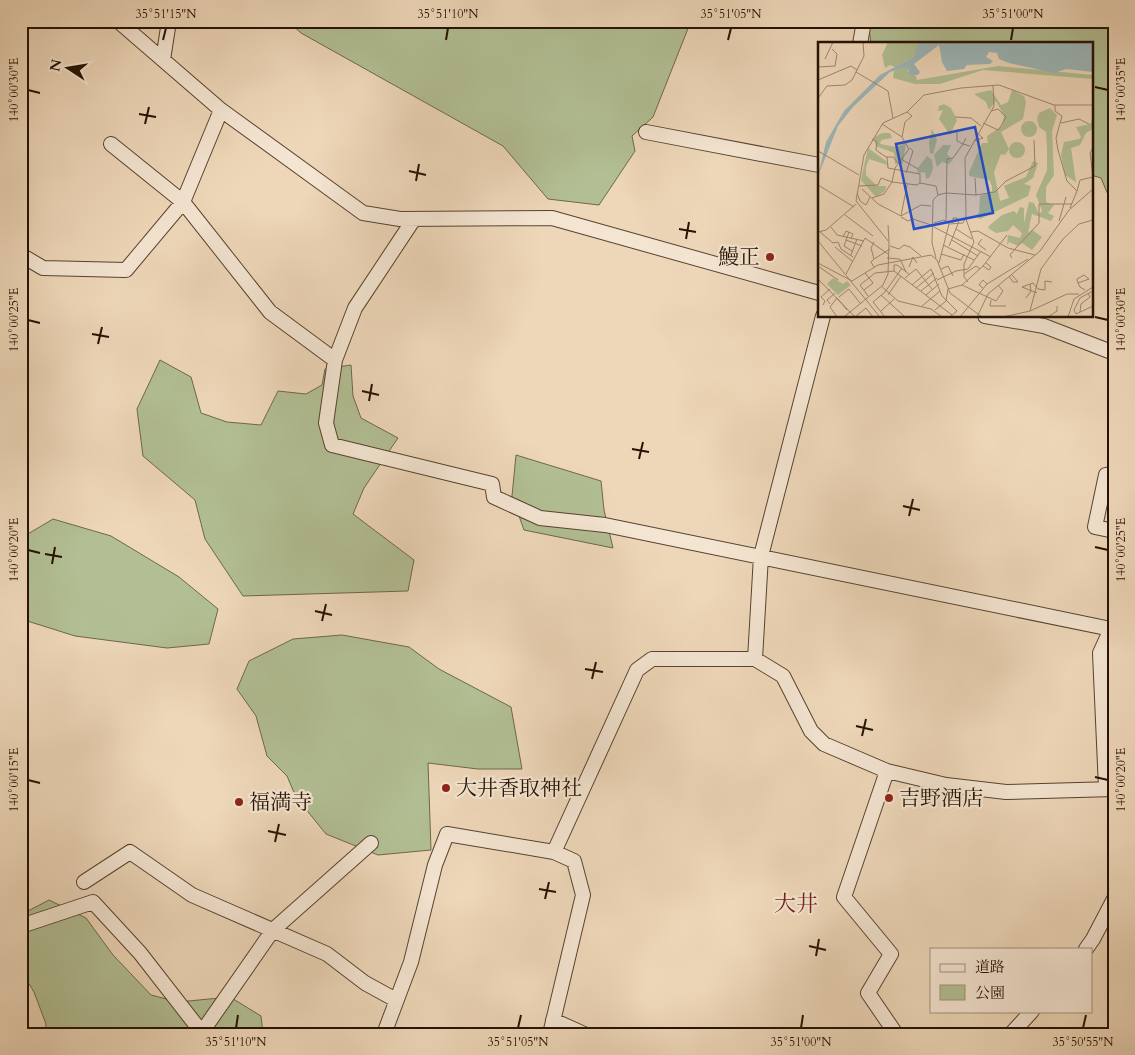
<svg xmlns="http://www.w3.org/2000/svg" width="1135" height="1055" font-family="Cardo,'Noto Serif JP',serif">
<rect width="100%" height="100%" fill="#eed7b9"/>
<filter id="stains"><feTurbulence type="fractalNoise" baseFrequency=".004" numOctaves="4"/><feColorMatrix values="0 0 0 0 .2 0 0 0 0 .09 0 0 0 0 .02 0 0 0 .5 -.17"/></filter>
<radialGradient id="worn" r=".72"><stop offset=".6" stop-color="#630" stop-opacity="0"/><stop offset="1" stop-color="#630" stop-opacity=".3"/></radialGradient>
<path fill="#b2bf94" stroke="#6c684c" d="M288,21H691L653,117L632,136L635,151L599,205L548,199L503,146L301,33Z
M868,21H1114V209L1101,178L1091,175V44H871Z
M160,360L191,377L201,413L227,422L261,425L278,391L306,394L322,385L325,369L351,365L353,396L361,418L398,438L364,488L353,514L414,560L408,591L243,596L205,539L195,500L143,456L137,409Z
M516,455L601,481L604,510L613,548L524,530L512,496Z
M53,519L111,536L179,577L218,609L209,644L167,648L75,636L21,619V538Z
M342,635L409,647L439,669L511,707L522,769H478L428,763L431,850L378,855L326,834L296,797L287,776L267,756L256,716L237,689L249,661L293,639Z
M49,900L86,918L113,955L151,995L178,1002L230,997L261,1016L263,1034H45L46,1024L34,992L21,971V918L28,911Z"/>
<g fill="none" stroke-linecap="round" stroke-linejoin="round">
<g stroke="#574330" stroke-width="16">
<path id="minor" d="M118,21L221,110L363,213L400,219L552,218L819,293
M860,44L864,21
M163,60L169,21
M221,110L183,202L270,312L335,360L326,423L332,445L492,484L494,497L540,518L605,525L1111,629
M646,132L819,165
M21,255L43,268L126,270L183,202L111,144
M823,316L761,556L755,659L783,676L811,731L824,744L887,771L946,785L1006,792L1114,789
M985,316L1044,326L1114,353
M335,360L355,308L414,219
M1114,474L1106,475L1095,527L1114,531
M887,771L844,897L891,954L868,993L896,1034
M1106,788L1100,653L1111,629H1114
M84,882L130,852L192,895L327,954L365,983L396,1000
M21,926L93,902L140,953L203,1034
M1086,949L1093,939L1114,899
M553,1020L584,1034
M202,1032L273,930L371,843
M384,1034L411,962L435,865L447,834L554,852L637,670L652,659H755
M550,1034L583,895L574,861L554,852
M1011,1034L1032,1011"/>
</g>
<use href="#minor" stroke="#f4e5d2" stroke-width="14"/>
</g>
<path fill="none" stroke="#251203" stroke-width="2" d="M163,40L166,28M446,40L448,28M728,40L731,28M1011,40L1013,28M1095,87L1108,90M28,90L40,93M139,114L156,117M145,124L149,107M409,171L426,175M416,181L419,164M679,229L696,232M686,239L689,222M1095,317L1108,320M28,320L40,323M92,334L109,337M98,344L102,327M362,391L379,395M369,401L372,384M632,449L649,452M639,459L643,442M903,506L920,510M909,516L913,499M1095,547L1108,550M28,550L40,553M45,554L62,557M52,564L55,547M315,611L332,615M322,621L326,604M585,669L603,672M592,679L596,662M856,726L873,730M862,736L866,719M1095,777L1108,780M28,780L40,783M268,831L286,835M275,842L279,824M539,889L556,892M545,899L549,882M809,946L826,950M816,956L819,939M236,1028L238,1015M518,1028L521,1015M801,1028L803,1015M1083,1028L1086,1015"/>
<g fill="#8f2418" stroke="#f4e5d2" stroke-width="2">
<circle cx="770" cy="257" r="5"/>
<circle cx="446" cy="788" r="5"/>
<circle cx="889" cy="798" r="5"/>
<circle cx="239" cy="802" r="5"/>
</g>
<g text-anchor="middle" stroke-width="4.5" stroke-linejoin="round" paint-order="stroke">
<g font-size="21" fill="#251203" stroke="#f4e5d2" text-anchor="start">
<text x="760" y="264" text-anchor="end">鰻正</text>
<text x="456" y="795">大井香取神社</text>
<text x="899" y="805">吉野酒店</text>
<text x="249" y="809">福満寺</text>
</g>
<g font-size="22" fill="#7a1f14" stroke="#f4e5d2">
<text x="796" y="911">大井</text>
</g>
</g>
<g transform="translate(818 42)">
<rect width="275" height="275" fill="#eed7b9"/>
<path d="M70,0H100L98,14L77,25L72,23L67,26L64,13ZM92,23L89,29L98,34L99,38L180,24L275,33V37L165,28L122,42H97L75,36L76,29ZM173,48L183,63L190,60L194,48L206,54L208,60L205,77L183,90L191,107L187,113L183,112L176,130L182,159L191,156L186,144L208,135L215,119L220,121L215,136L206,142L213,144L210,154L162,177L157,174L161,171L162,154L174,149V144L171,138L151,134V130L164,101H170L169,94L184,84L186,74L178,59L171,68L168,60L156,52ZM126,62L133,66L139,78L132,93L121,77L125,68L120,69L121,64ZM232,66L239,73L234,89L236,133L228,145V160L236,163L230,171L236,174L233,179L214,172L210,191L214,188L224,195L214,208L204,201L200,204L191,200L189,204L190,193L202,196L204,191L195,183L190,189L178,191L170,186L172,183L184,173L196,169L199,172L202,165L206,166V181L211,160L216,161L221,172L224,169L218,153L229,128V106L228,90L221,85L219,76L221,71ZM275,77V87L268,91L262,103L253,106L258,140L247,133L243,113L246,100L261,97L263,95L258,85L272,82ZM203 87a8 8 0 1 1 16 0a8 8 0 1 1-16 0ZM114,87L119,98L115,112L112,111L111,101ZM64,91H72L74,96L63,98L62,102L78,105L88,101L85,121L77,122L76,111L58,104L55,96ZM191 108a8 8 0 1 1 16 0a8 8 0 1 1-16 0ZM125,103H133L129,112L135,118L131,122L124,120L119,125L116,113ZM50,106L68,119L69,123L51,117L48,125V133L59,144H68L67,149L58,155L43,138ZM109,114L114,118L115,126L112,135L108,137L107,130L100,131L99,127ZM15,236L25,242L29,239L33,243L20,253L9,242Z" fill="#b2bf94"/>
<path d="M100,0H275V30L248,27L236,31L191,21L181,17L179,11L171,10L168,15L175,19L172,22L149,23L146,27L129,29L124,20L121,3L96,22L102,30L100,33H92L89,26L92,24L72,30L35,65L20,84L0,134L8,100L26,69L62,33L96,15Z" fill="#9db7b9"/>
<path fill="none" stroke="#9e8870" stroke-width="1" d="M7,17L15,0M0,25L17,24L19,12L14,7M38,30L70,49L75,76M0,38L33,24L39,28M0,56L9,44L27,43L34,38L46,14L45,0M237,63V69L244,74L238,96L240,108L249,139L259,149L252,166M137,75L153,76L163,84M165,81L180,88L183,84L188,75L180,67L173,69M243,81L261,77L271,82M139,88V99L145,102L148,96M84,95L87,80L94,74L89,70M54,97L59,100L58,108L68,115H75L80,121M156,99L165,96L159,91M275,106L272,111L275,134M0,109L41,133M69,115L70,126L102,132V141L118,144L120,153M83,117L100,127M88,131L95,109L92,106M157,136L158,153M0,143L36,165M41,144L60,143L63,136L74,140L77,126L91,107L84,95L64,82M44,147L60,162L83,174L103,163L113,164M259,149L262,138L275,135M39,151L42,159L48,163L52,155M54,156L66,152L74,140L99,143L102,141M27,173L55,194M83,174L89,143M83,175L90,179L95,177L116,184M148,177L156,200L146,222V235L150,240M128,179L129,117L135,116L145,102L152,104M241,179L248,155M116,181L126,178L131,182M135,181V176H139L141,182M70,183L71,199M13,185L19,193L46,199M116,185L173,215M138,187L154,197M0,190L8,188L38,162M2,190L15,201L20,200L23,207L35,215M31,190L26,204L34,209M153,190L160,189L190,206L217,213M25,195L28,189L35,192L33,197M164,197L160,202L168,208M28,198L44,204M134,198L160,214M0,199L62,275M56,200L53,206L56,217L53,220L56,225M125,203L156,218M72,204L81,207L86,203L92,205L103,214M131,204L140,182M17,205L34,219M123,212L143,218L146,212M33,213L39,197M69,216L82,217L88,230M118,216L114,201L115,158L120,153L128,151L158,153L177,150L188,139L217,124L216,98M194,216L192,213L197,207L221,181V162H254M56,217L72,207M0,221L34,239L60,223L113,213L119,218L132,251L164,275M121,221L131,182L145,181L148,175L147,116L176,64L175,44M0,224L20,238M165,224L171,228L173,225L168,221M91,225L95,215L99,221M123,227L130,224L135,234M76,229L134,273M28,232L47,196L70,212M146,232L158,224L162,227M191,234L195,240H200L194,233M87,236L98,227L114,247M0,237L37,275M119,238L138,229L150,227L163,209M260,241L271,237L266,233L259,237V238L260,241L262,245L267,248M94,243L113,227L124,254L139,269L132,275M144,243L165,224L189,193M63,244L80,259L113,267L124,275M98,246L116,231M165,246L161,243L165,238L169,242M46,248L55,241L47,231M103,249L119,236M275,249L262,256L256,268L258,272L275,264M219,251L204,245L215,241L220,247L227,248V239L234,240M63,253L87,275M70,253L83,234M108,253L121,242M50,254L42,243L57,231L76,229V223H79L91,232M21,255L31,247L42,261M208,256L213,249L212,242M173,258L172,264H188M12,262L9,258L17,251M5,263L7,259L3,255L12,247M104,264L122,249M117,268L128,259L130,247L144,243L178,259L185,249L180,243M63,269L76,257M212,269L223,227L245,197L261,182L275,178M262,270L263,262L272,255L270,251M19,275L12,265L19,256L29,268M26,275L65,243L70,232L71,200L38,159L46,113L65,81L89,70L106,53L143,46L181,43L236,63H275M37,275L48,266L55,275M67,275L55,260L67,250L84,226M142,275L169,242L210,217M159,275L170,252L222,209L251,168L275,147M185,275L212,269L249,252H261M230,275L239,269V264M250,275L256,257L275,245"/>
<path fill="#1d4ed8" fill-opacity="0.15" stroke="#1d4ed8" stroke-width="2.5" d="M157,85L175,171L96,187L78,102Z"/>
<rect width="275" height="275" fill="none" stroke="#251203" stroke-width="2.5"/>
</g>
<rect width="1135" height="1055" fill="none" stroke="#eed7b9" stroke-width="55"/>
<rect x="930" y="948" width="162" height="65" fill="#f4e5d2" stroke="#a1917f"/>
<rect x="940" y="964" width="25" height="8" fill="#f4e5d2" stroke="#a1917f"/>
<text x="975" y="972" font-size="15" fill="#251203">道路</text>
<rect x="940" y="985" width="25" height="15" fill="#b2bf94" stroke="#a1917f"/>
<text x="975" y="998" font-size="15" fill="#251203">公園</text>
<g transform="translate(68 68) rotate(282)" stroke="#f4e5d2" stroke-width="4" paint-order="stroke">
<path d="M0-4L9 19L0 12L-9 19Z" fill="#251203"/>
<text y="-8" font-size="14" font-weight="bold" text-anchor="middle" fill="#251203">N</text>
</g>
<rect x="28" y="28" width="1080" height="1000" fill="none" stroke="#251203" stroke-width="2"/>
<g font-size="12" text-anchor="middle" fill="#251203">
<text x="166" y="18">35°51'15"N</text>
<text x="448" y="18">35°51'10"N</text>
<text x="731" y="18">35°51'05"N</text>
<text x="1013" y="18">35°51'00"N</text>
<text transform="translate(1121 90) rotate(-90)" y="4">140°00'35"E</text>
<text transform="translate(14 90) rotate(-90)" y="4">140°00'30"E</text>
<text transform="translate(1121 320) rotate(-90)" y="4">140°00'30"E</text>
<text transform="translate(14 320) rotate(-90)" y="4">140°00'25"E</text>
<text transform="translate(1121 550) rotate(-90)" y="4">140°00'25"E</text>
<text transform="translate(14 550) rotate(-90)" y="4">140°00'20"E</text>
<text transform="translate(1121 780) rotate(-90)" y="4">140°00'20"E</text>
<text transform="translate(14 780) rotate(-90)" y="4">140°00'15"E</text>
<text x="236" y="1046">35°51'10"N</text>
<text x="518" y="1046">35°51'05"N</text>
<text x="801" y="1046">35°51'00"N</text>
<text x="1083" y="1046">35°50'55"N</text>
</g>
<rect width="100%" height="100%" filter="url(#stains)"/>
<rect width="100%" height="100%" fill="url(#worn)"/>
</svg>
